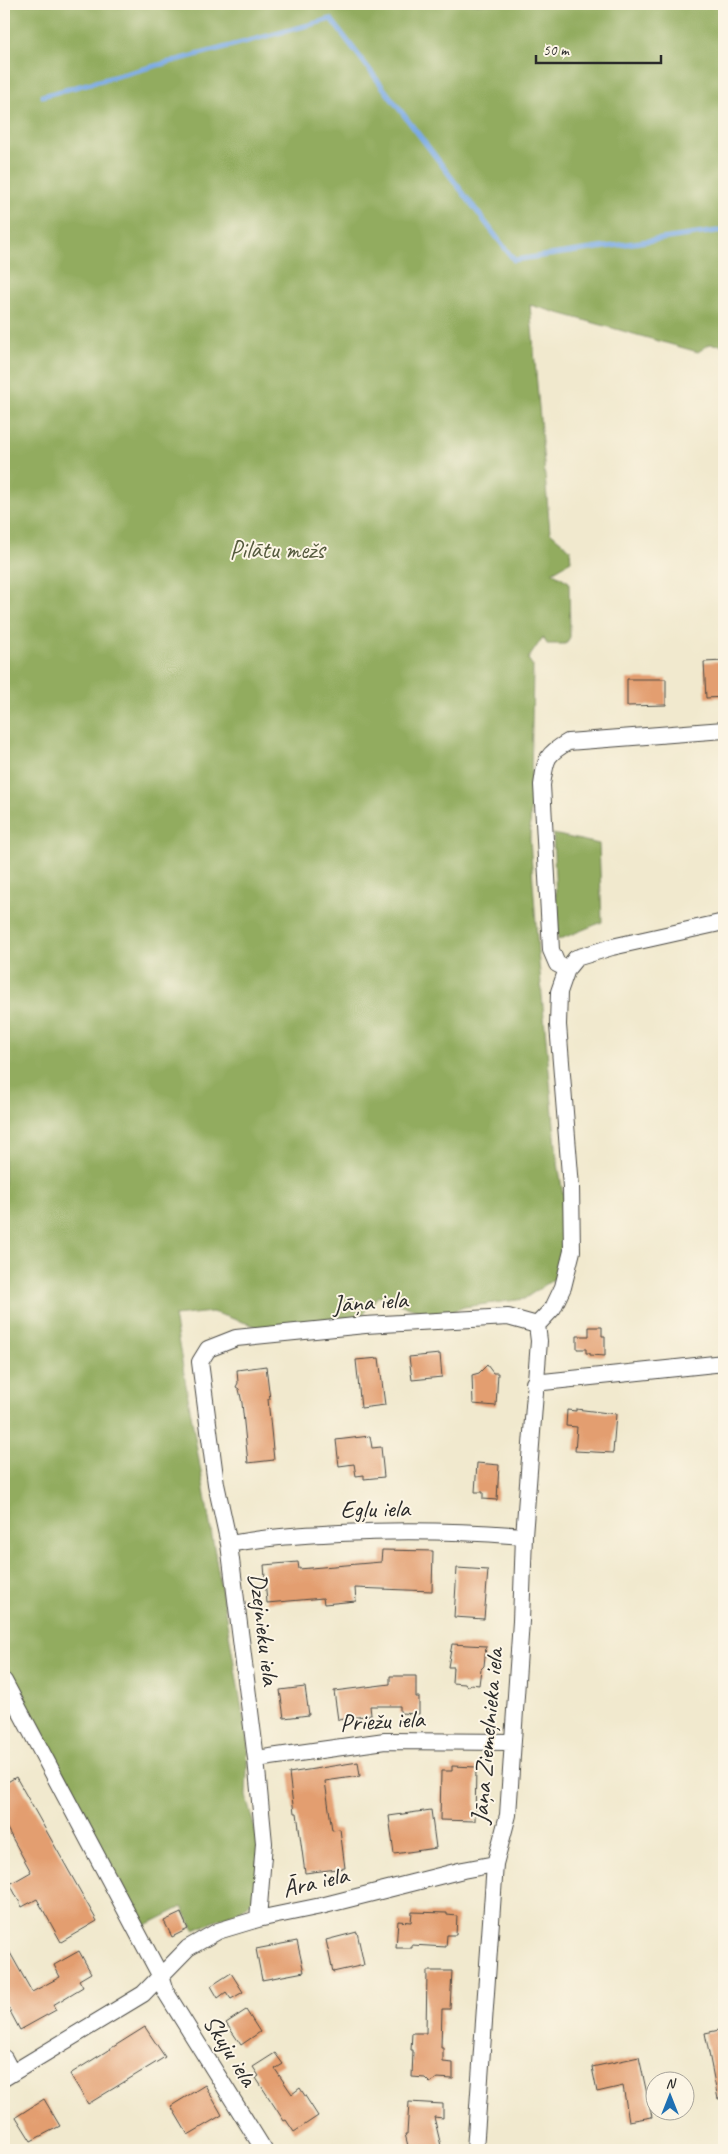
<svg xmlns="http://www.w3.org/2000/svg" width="728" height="2154" font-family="Caveat,sans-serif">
<rect width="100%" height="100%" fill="#fcf5e5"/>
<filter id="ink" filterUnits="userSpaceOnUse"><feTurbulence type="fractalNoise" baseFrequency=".02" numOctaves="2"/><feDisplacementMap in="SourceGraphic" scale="10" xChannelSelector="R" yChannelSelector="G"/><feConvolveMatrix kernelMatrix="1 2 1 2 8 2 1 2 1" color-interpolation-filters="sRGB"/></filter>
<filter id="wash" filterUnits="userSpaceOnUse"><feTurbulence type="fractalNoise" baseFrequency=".0096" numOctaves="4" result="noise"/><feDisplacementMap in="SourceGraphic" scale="20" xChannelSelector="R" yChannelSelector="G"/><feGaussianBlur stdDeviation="1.12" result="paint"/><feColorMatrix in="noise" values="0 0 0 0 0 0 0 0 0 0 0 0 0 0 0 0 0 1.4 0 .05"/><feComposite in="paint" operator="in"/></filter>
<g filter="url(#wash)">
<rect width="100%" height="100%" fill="#f1e9ce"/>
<path fill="#92ac5f" stroke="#5e6c45" d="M4,4H724V345L710,344L698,352L530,305L550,532L570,549L571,561L552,572L569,582L570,637L566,644H547L543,637L528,659L533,666L530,840L538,952L557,1157L566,1213L563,1273L524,1299L464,1307L436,1318L378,1296L357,1322L277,1333L212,1312L174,1316L248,1744L246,1796L260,1848L255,1898L240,1911L194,1930L182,1907L144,1926L4,1666Z
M553,834L599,844L602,922L558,940Z"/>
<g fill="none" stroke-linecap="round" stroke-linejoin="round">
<path stroke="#7babe5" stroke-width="5" d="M42,96L331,19L514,260L724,230"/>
</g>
<g id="blocks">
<path fill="#e39e6f" d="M724,661V697L706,698L704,662Z
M627,679H666V705L627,706Z
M589,1327H602V1336H605V1356L590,1355V1353H586V1349H577V1336H589Z
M440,1354L442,1377L412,1380L409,1357Z
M379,1358L385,1405L361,1408L356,1360Z
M487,1365L493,1373H498L496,1406L473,1404L472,1375L479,1373Z
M266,1366L270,1399H268L274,1460L248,1463L242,1403L239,1389L236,1387L238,1383L237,1370Z
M576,1409L616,1414L613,1453L575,1451L577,1427L566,1426L567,1410L576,1411Z
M370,1436L372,1448L381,1447L384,1477L364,1479V1475L356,1476L354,1464L339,1466L336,1440Z
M477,1463L499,1465L497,1500L483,1499V1492H475Z
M382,1550L433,1551L432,1591L355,1588L356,1601L324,1604L323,1598L267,1603L264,1565L298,1562L299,1569L381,1562Z
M457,1568L488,1570L484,1619L454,1617Z
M452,1644L486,1646L484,1666L481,1669L479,1685L471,1684L467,1687L465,1684L452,1683L453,1667H448Z
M390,1676H416V1697H419V1714L400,1713V1706H370L371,1715L338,1720L334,1691L390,1684Z
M305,1687L309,1715L284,1718L280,1690Z
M358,1762L360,1776L325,1781L332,1830L340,1829L345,1868L305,1873L297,1813H294L289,1773Z
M452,1766L476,1767L475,1821L440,1820L441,1771H452Z
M16,1777L97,1921L61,1942L37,1899L22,1907L10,1884L31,1872L4,1823V1784Z
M431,1810L436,1848L394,1854L389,1816Z
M412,1912L447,1913V1915L457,1916L456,1935H447L446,1947L412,1945V1948H396L398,1921L411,1922Z
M181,1913L188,1929L172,1937L164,1921Z
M357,1932L364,1965L333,1972L326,1940Z
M297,1941L304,1972L262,1980L256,1949Z
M4,1942L32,1992L60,1977L54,1965L79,1951L91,1973L79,1980L83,1987L53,2005L56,2010L20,2030L4,2000Z
M427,1971H452L450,2009H442L441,2048H443V2062L453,2063V2079L437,2078L430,2083L425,2078L412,2077L413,2050H411L412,2033H426Z
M231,1973L243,1992L231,1999L226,1992L218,1998L211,1986Z
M246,2010L260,2032L241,2045L226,2023Z
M145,2027L165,2057L88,2104L70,2074Z
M724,2029V2098L718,2099L705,2033Z
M275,2053L283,2064L275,2069L292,2094L300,2088L318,2116L294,2132L286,2120L284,2121L256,2078L259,2076L253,2067Z
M639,2057L652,2117L629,2121L623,2086L597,2092L592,2067Z
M205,2085L222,2115L188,2135L171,2106Z
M44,2099L60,2126L31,2141L16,2117Z
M409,2102L443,2104V2118L434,2117L442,2150H409L405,2134H407Z"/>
</g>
</g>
<g filter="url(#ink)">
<use href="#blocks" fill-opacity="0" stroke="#494843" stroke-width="1"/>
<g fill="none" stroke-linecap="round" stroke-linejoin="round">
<g stroke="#494843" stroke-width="18">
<path id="street" d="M567,969L557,964L551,950L542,785C546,759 545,755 568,742L724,730
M537,1325L553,1308L563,1287L572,1251L571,1187L558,1025L559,992L567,969L576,958L612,947L724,922
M534,1383L724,1363
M229,1544C267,1537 301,1535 340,1533C401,1530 462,1531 524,1536
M4,1681L160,1975L165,1991L264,2150
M256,1759L385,1741L513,1742
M258,1919L264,1843L256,1759L229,1544L216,1484L200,1362L208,1349L236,1338L365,1325L508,1317L537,1325
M4,2058L12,2073
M4,2078L143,1994L188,1948L218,1931L258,1919L321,1906L463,1870L495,1864
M475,2150L495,1864L508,1815L521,1621L524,1536L539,1341L537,1325"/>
</g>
<use href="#street" stroke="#fff" stroke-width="16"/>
</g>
</g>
<g text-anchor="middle" stroke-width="4" stroke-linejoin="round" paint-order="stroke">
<g font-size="25" fill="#555a3e" stroke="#fcf5e5">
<text x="277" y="558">Pilātu mežs</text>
</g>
<g font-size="25" fill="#2b2b2b" stroke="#fcf5e5">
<text transform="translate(370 1301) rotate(-4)" y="9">Jāņa iela</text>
<text transform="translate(375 1508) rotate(-1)" y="9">Egļu iela</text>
<text transform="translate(265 1629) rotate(83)" y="9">Dzejnieku iela</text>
<text transform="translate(382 1720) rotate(-3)" y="9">Priežu iela</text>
<text transform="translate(486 1736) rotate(-85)" y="9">Jāņa Ziemeļnieka iela</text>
<text transform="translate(315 1881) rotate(-13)" y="9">Āra iela</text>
<text transform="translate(231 2050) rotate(58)" y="9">Skuju iela</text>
</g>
</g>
<rect width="728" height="2154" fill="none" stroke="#fcf5e5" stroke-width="20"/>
<g transform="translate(670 2096)"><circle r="24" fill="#fcf5e5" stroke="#a8a49b"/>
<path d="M0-4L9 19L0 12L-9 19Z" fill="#1f6fb2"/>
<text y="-8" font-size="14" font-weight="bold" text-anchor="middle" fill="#2b2b2b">N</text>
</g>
<path d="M536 55v8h125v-8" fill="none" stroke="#2b2b2b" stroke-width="2.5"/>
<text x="543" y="55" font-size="15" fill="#2b2b2b" stroke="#fcf5e5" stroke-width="4" paint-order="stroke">50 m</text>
</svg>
